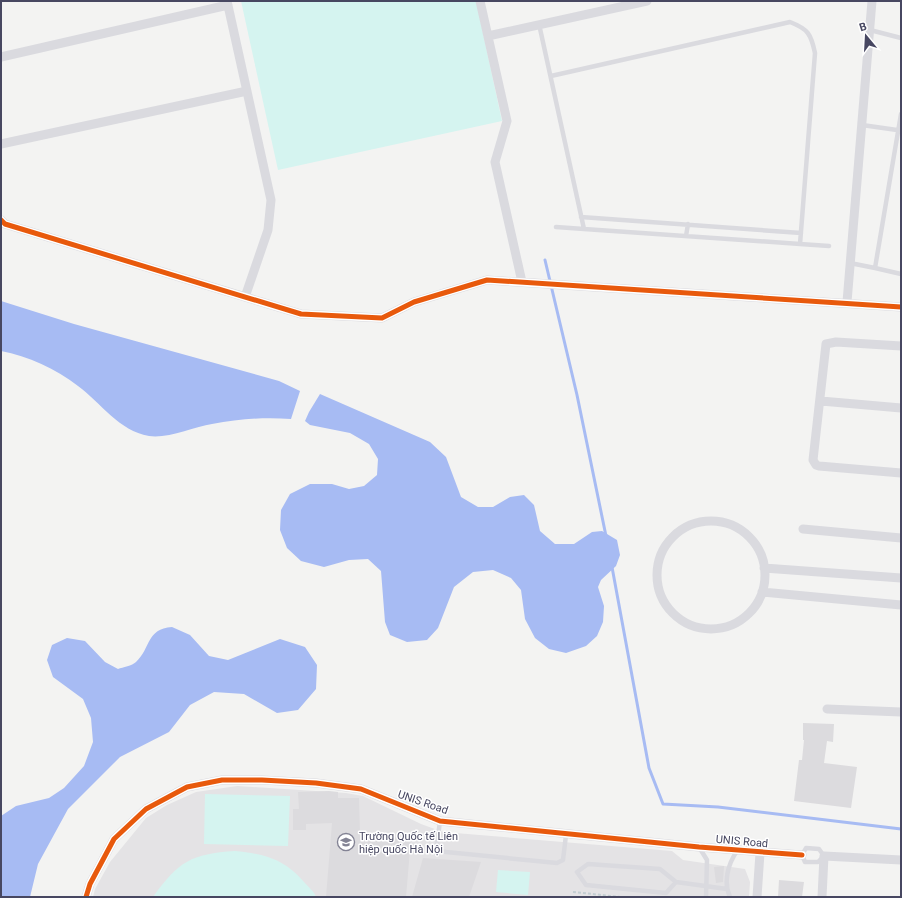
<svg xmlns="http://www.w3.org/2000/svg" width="902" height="898" font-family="Roboto,sans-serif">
<rect width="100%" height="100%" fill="#f3f3f2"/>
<path fill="#e4e3e5" d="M237,786L346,793L363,796L421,824L443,832L672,851L683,860L745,869L750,882L749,897H93L95,889L110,862L146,818L167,805L196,792Z"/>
<path fill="#d5f4f0" d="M241,1H476L502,121L278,170Z
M205,794L290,796L288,846L204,844Z
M235,851C265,854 284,859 304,882C308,887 314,891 316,897H153C179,861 191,854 235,851Z
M498,870L530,872L528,895L496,892Z"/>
<path fill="#a7bbf3" d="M1,301L74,324L279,381L300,391L291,419C264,417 239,419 212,424C194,427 167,439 149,436C119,431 101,403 78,386C56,369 28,356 1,351Z
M320,394L430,442L446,457L461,497L478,507H493L510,497L524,495L534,505L540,531L555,544H574L592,532L602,531L617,540L620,555L616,566L601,580L598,587L604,606L603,622L597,636L586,646L566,653L549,649L535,638L525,619L521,590L511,578L493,570L473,572L454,587L438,628L427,640L407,642L390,635L385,622L381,571L368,559L349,560L324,567L301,561L287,548L280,530L281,510L290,494L310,484H332L349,489L364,486L377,475L378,459L369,444L350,433L310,425L305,421L309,412Z
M172,627L190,635L209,656L228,660L280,639L305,647L317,665L316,689L298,710L277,713L244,694L214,692L190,705L169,732L120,757L68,809L38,864L30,897H1V816L16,806L49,798L64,788L84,766L93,742L91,718L83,699L53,677L47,660L52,645L67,638L85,641L105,662L118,669C123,667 132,666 136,662C151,648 146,629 172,627Z"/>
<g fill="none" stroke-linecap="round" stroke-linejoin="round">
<path stroke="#a7bbf3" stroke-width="3" d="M545,260L577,395L606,536
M612,567L649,768L663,804L718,807L901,829"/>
</g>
<path fill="#dcdbde" d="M803,723L834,724L833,742L827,741L824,763L857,767L851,808L794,801L799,760H802L804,740H803Z
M329,791L338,792V798H359L360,834L411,838L406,897H326L332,823L306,824V830H293V809H299L298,792Z
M423,858L481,862L469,897H412Z
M724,866L723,882L716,883L714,867Z
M779,880L804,882L802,897H778Z"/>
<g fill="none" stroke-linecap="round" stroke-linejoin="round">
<path stroke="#c3ced2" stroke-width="2" stroke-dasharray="3 2" stroke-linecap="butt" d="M573,892L621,897"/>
<path stroke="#dadadf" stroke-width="4.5" d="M539,24L584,229L556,227
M870,30L901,38
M551,76L790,22C808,29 811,34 815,53L800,244L829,246
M901,114L875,268L901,274
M862,125L897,130
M581,217L801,233
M584,229L800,244
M686,236L688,224
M850,263L875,268
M440,821L437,844L440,851L446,852L557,863L563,860L566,835
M699,847L707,860L706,897
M806,848L819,849L824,856L818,862H805L802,855Z
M676,882L666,893L586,885L577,872L588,864L660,869L676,882L727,889
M730,897C723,882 728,864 737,851"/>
<path stroke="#dadadf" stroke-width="9" d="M227,1L271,200L268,230L245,297
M480,1L507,121L495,162L522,282
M488,36L647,1
M1,57L228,5
M1,144L247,91
M1,220L5,224L301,314L382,318L414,302L487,280L901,307
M847,302L872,1
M901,346L836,342L826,344L813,460L816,465L819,466L901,473
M821,401L901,408
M657 575a54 54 0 1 1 108 0a54 54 0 1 1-108 0Z
M803,529L901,538
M764,568L901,578
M762,592L901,605
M827,709L901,712
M86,897L90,884L114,839L146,809L187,787L222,780H262L316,783L361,789L440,821L699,847L802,855
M757,897L760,853
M822,897L824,856L901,860"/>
<g stroke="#fff" stroke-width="8">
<path id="cycleway" d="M1,220L5,224L301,314L382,318L414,302L487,280L901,307
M86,897L90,884L114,839L146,809L187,787L222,780H262L316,783L361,789L440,821L699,847L802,855"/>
</g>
<use href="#cycleway" stroke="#e8590c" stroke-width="5"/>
</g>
<defs>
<g id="school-ring" transform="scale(0.9)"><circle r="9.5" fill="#fff" stroke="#838394" stroke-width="1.5"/><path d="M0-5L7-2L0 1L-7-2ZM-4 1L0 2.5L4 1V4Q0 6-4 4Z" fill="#838394"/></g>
</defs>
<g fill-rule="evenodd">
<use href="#school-ring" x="346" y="842"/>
</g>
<g text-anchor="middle" stroke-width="3" stroke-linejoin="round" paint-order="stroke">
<g font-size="11" fill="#474761" stroke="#fff">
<text transform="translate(423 802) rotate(19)" y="4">UNIS Road</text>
<text transform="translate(742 841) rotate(5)" y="4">UNIS Road</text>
</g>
<g font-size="11" fill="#474761" stroke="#fff" text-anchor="start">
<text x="359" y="840">Trường Quốc tế Liên<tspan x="359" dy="13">hiệp quốc Hà Nội</tspan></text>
</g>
</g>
<rect width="902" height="898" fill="none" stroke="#474761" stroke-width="4"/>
<g transform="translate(866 36) rotate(342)" stroke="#ffffff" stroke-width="3" paint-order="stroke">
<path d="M0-3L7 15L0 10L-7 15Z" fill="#474761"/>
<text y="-6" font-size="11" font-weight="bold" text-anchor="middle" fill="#474761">B</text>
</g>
</svg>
